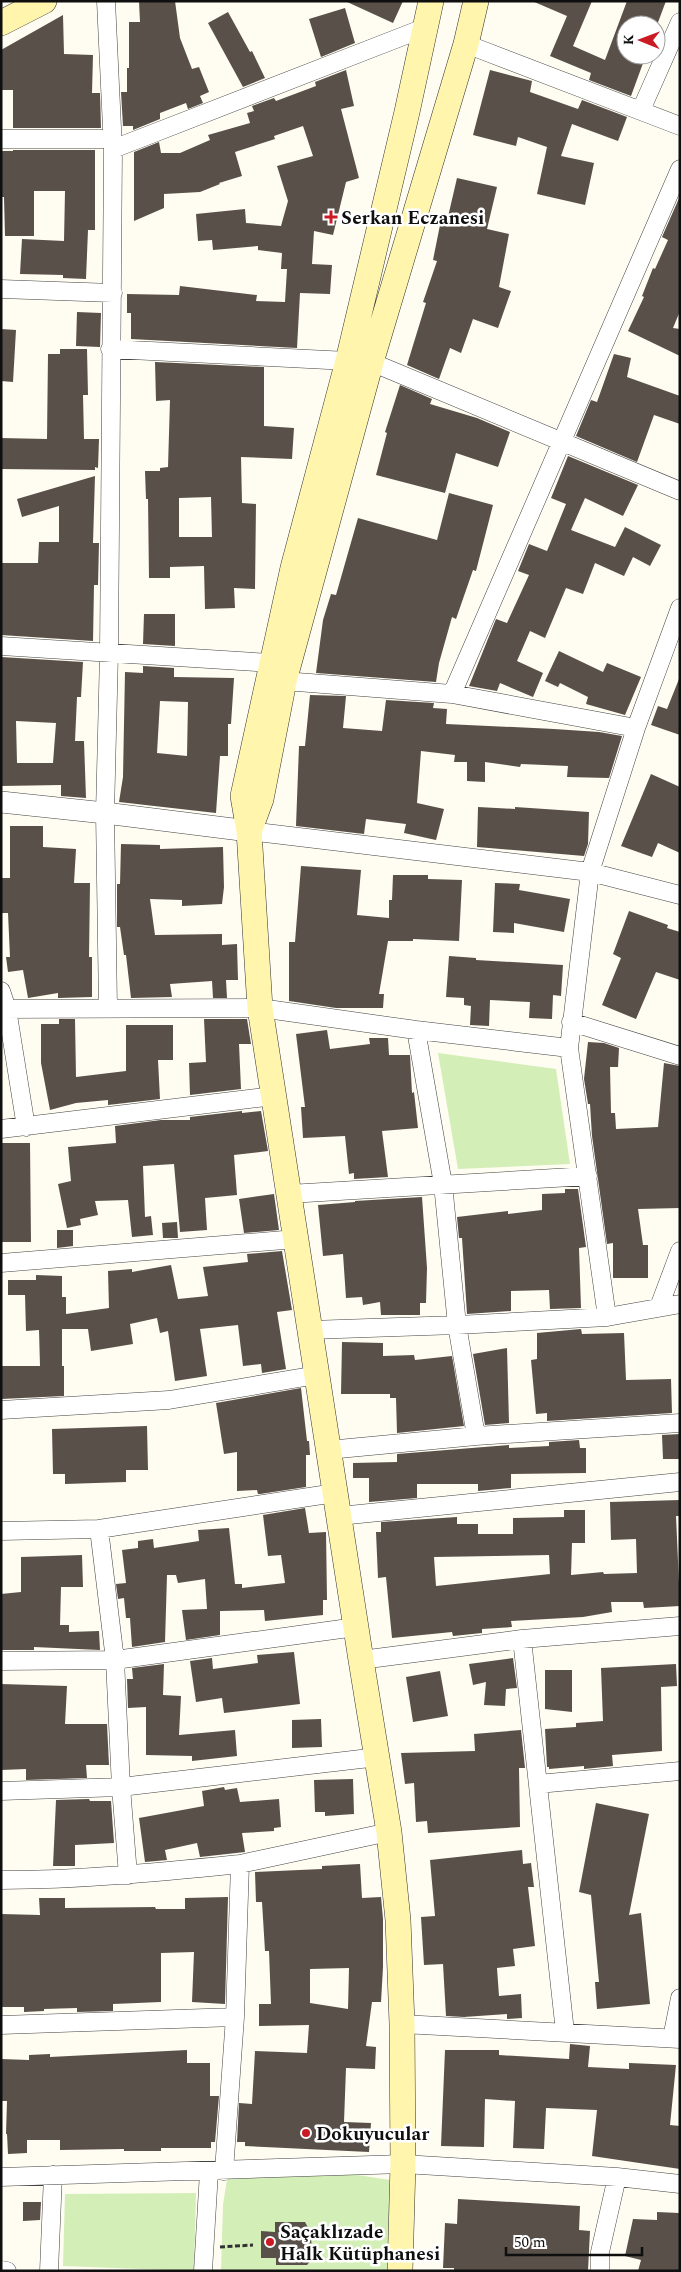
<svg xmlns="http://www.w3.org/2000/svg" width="681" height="2272" font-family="Spectral,serif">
<rect width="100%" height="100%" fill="#fffcf1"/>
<path fill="#d4eeb7" d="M438,1053L556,1069L570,1164L458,1169Z
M351,2174L390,2180L396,2193L388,2271H221L223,2205L227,2179Z
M196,2193L194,2271L63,2266L65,2194Z"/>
<path fill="#59504a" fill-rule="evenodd" d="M139,1H175L180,38L192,69L199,67L209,92L200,96L203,103L188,109L186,103L160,113V119L133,130V126H123L121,92H127V68H129V22H140Z
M345,1H403L393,23Z
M532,1H592L573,46L605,60L627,1H666L657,25H626V55H646L631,96L589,80L591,73L550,56L567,16Z
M345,8L355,43L321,57L309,19Z
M228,12L250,52L252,51L265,78L243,87L208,23Z
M63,15L64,54L93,55L92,93H100L101,128H13V90H1V50Z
M346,70L354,106L341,109L359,178L346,182L333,235L314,231L312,264L332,265L330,294L300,293L297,348L131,339V313H127V294L179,295L180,286L257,295L256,301L285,302L287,269H281L282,253L258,250V246L213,250L212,240L198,241L196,214L245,209L246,223L281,226L288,201L277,166L313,156L303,126L274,136L275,139L235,152L242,176L219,183L220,184L200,192L164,194V208L134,221V152L159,142L161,153H180L210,140L208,135L250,123L247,113L254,111L252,106L274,98L276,101L316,86L315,82Z
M490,70L532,81L530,92L578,109L582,100L627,117L618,141L572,124L561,156L594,163L585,205L537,194L547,147L518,137L516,146L473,135Z
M13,150H95V230H88L86,279L63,278V275L20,274L22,239L64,241L65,191H34V236H5L4,197H1V151H13Z
M457,178L497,187L487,229L509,234L499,287L511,291L498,328L473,319L461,353L450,348L439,379L407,365L426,303L423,302L437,261L433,260L441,220L447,221Z
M680,196V311L673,328L680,329V356L628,331L644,297L642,296L653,268L655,269L668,240L662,237Z
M77,312L101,313L100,347L76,346Z
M1,329L16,330L13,382L1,381Z
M60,349H87L88,395H83L84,439H99L98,468L95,467V470L1,469V438L47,439L48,354H60Z
M614,354L631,358L627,377L680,396V424L654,415L637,462L576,436L591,400L597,402Z
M155,362L264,367V426L294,428L292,459L241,457L242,503L256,504L255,589L234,588L235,608L205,609L204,566L170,567V578H149L148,499H146L145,471H160V468L168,467L170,400L156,401ZM211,497L212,537H179V498Z
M400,385L432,399L430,404L477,418L510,432L498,467L456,453L445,493L376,475L387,433L385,432Z
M568,456L638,485L623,516L585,498L571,530L615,547L625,527L661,545L650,566L633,557L624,576L595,563L583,594L566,588L545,638L530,631L517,661L543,673L533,697L500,683L497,691L469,686L496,619L507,623L529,575L518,571L529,544L547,551L566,504L551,498Z
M95,476L93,543H99L98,585H94L93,641L1,635V563H38L39,542H59V506L22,517L17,499Z
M449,493L493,505L476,571L473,570L456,619L452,617L439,663L436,682L316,673L323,620L331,594L336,595L358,518L437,540Z
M144,614H175V646L143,644Z
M559,651L603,672L607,663L641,677L625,715L586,704L588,697L560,683L558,687L545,681Z
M1,657L83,662L81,697H77L75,741H84L86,798L61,796V785L1,786ZM16,721L56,723L53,763H17Z
M143,666L174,668V677L234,678L231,724H228V756H220L216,813L119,802L123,777L125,672L143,673ZM160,701L188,702L187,756L157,753Z
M679,679L680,680V735L651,725L658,706L667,709Z
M310,695L346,696L343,728L382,731L386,700L434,703L433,708L447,709L446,724L554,729L599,732L622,736L609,778L567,777L568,766L521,764L520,767L485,762V782L467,781V762H454L455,755L421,751L417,803L444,809L436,840L404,833L406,824L366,819L364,834L296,826L299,746H305Z
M651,774L680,787V853L658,843L652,857L621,846Z
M478,807L515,809V807L589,812L588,844L584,856L477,847Z
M10,826H43V847L76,849L74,883H90L89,957H92V997L58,998V993L28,998L23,970L8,972L6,957H10L8,913H1V878H10Z
M121,844L160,845V849L223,847L224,887L222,904L182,906V900L150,899L155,935L222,934V945L237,944L238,980H226L227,998H213L212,981L170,984L172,997L131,998L126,955H124L120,927H117V884H120Z
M301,866L361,870L357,915L389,918V900H392L393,875H428V879L462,880L459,941L413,939V941H388L379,994H384L383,1008H336L289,1001V942H295Z
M495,883L520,884L519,890L570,899L564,932L514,923V933L493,932Z
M629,911L668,925L667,928L680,932V980L656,972L636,1019L602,1005L621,958L613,954Z
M449,956L476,958V960L563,965L561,996L553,995L552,1019L529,1018L530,1002L490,1000L489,1026L470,1025L471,1006L464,1005V998L446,997Z
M59,1019H75L76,1077L126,1071V1025H173V1060H158L160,1099L108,1105V1100L76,1103L50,1110L41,1063V1024H59Z
M204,1019H247L251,1044H239L241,1089L190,1095L189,1063L206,1062Z
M327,1030L330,1049L370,1044L369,1038H388L389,1055H410L412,1093L414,1092L418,1128L382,1131L388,1177L354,1179V1173L349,1174L345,1136L303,1138L301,1107H305L296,1034Z
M588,1042L604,1043L619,1048L618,1067H610L611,1113H615L616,1129L658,1127L664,1063L680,1066V1208L638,1209L643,1245H648V1278H613V1243L607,1244L592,1136L590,1104H588L584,1079Z
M242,1111V1113L261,1111L268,1151L234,1155L237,1195L205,1198L207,1230L180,1232L174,1164L143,1166L145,1217L151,1216L153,1235L132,1237L128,1200L95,1201L98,1215L80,1219L81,1225L67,1228L58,1184L71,1181L68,1147L116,1143L115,1126L161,1120H190V1117Z
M1,1143H30L31,1242H1Z
M565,1189H578L586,1247L579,1248L581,1308L550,1309L549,1290L511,1291V1311L467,1314L462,1238H459L457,1217L508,1211V1214L542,1210V1194L565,1193Z
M274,1194L279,1230L244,1233L239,1199Z
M422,1197L427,1268L426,1303H420V1315H381L380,1302L363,1305L362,1297L346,1298L343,1254L323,1256L318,1205L355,1202V1201Z
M177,1222L178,1238H163L162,1223Z
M57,1230H73V1246L57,1248Z
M282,1251L292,1310L277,1312L286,1369L262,1373L261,1364L243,1366L238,1325L200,1329L207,1376L175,1381L168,1331L160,1333L157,1318L130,1324L133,1344L91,1351L88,1329H62V1366H64V1396L1,1399V1366H40L39,1330L26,1331L25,1295H8V1280H36V1275L62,1276V1297H66V1314L109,1308L108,1271L132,1269V1272L171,1265L178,1299L208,1296L203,1267L248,1262L247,1254Z
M581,1329L582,1334L624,1333L626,1380L671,1379L672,1413L547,1421V1413L536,1414L531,1360L537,1359V1333Z
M342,1342L383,1343V1356L414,1355L415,1360L452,1356L464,1426L397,1433L396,1398H390V1394H341Z
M507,1348L509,1423L485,1425L473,1354Z
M301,1388L307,1441H309L310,1455H306V1487L260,1494H258L257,1490L237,1491V1452L224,1454L216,1403Z
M147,1426L148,1470H126V1482L65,1484V1474H53L52,1429Z
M680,1434V1459H663L662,1435Z
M579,1440L580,1448H586V1473L511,1474V1488L478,1491V1484H417V1498L369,1502V1478H353V1463L397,1462V1454L509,1445V1448L549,1446V1442Z
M680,1500V1516H676L680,1606L644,1608L643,1602H611L612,1612L583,1617L511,1621L512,1627L482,1629V1633L453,1636L452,1632L392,1638L386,1577L378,1578L376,1532H381V1522L457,1517V1524H478V1534H513V1518L564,1517V1510H585V1543H572L571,1575L603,1572L604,1574L637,1573L636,1539L611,1540L610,1502ZM549,1555L550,1574L436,1586L434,1557Z
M305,1508L309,1533L326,1532L327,1600H323V1615L265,1621L264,1610L220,1611V1635L186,1640L182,1610L207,1609L205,1579L178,1583L176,1575H167L165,1642L132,1647L130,1618H126L124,1598L118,1599L116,1584L126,1583L122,1550L138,1548V1541L153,1539L154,1548L199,1541L198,1530L229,1528L235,1584H242V1588L285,1583L281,1555L268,1556L263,1515Z
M82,1555L83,1587H61L60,1625H69V1632L99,1631L100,1650L34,1647V1650H1V1594L21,1592V1557Z
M294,1652L300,1704L224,1713L222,1698L196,1702L190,1661L212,1658L213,1669L258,1663L257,1655Z
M513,1658L517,1688L506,1689L505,1706L484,1705L486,1682L473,1685L469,1664Z
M164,1664L163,1695L181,1696L179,1735L235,1730L237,1756L192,1761V1756L146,1755V1707L128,1708L127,1679H133L132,1668Z
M676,1664L677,1686L661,1687L662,1751L612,1755L613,1766L584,1769V1766L549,1769V1767H547L545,1729L576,1727V1723L603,1721L601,1668Z
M545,1670H572V1712L545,1709Z
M440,1671L448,1716L413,1722L406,1677Z
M1,1684L67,1686L65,1724H107L109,1765H86L87,1778L26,1780V1769L1,1770Z
M321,1719L322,1747L292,1748V1720Z
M521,1730L525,1768H519L520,1827L428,1833L427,1821L416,1822L414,1783L405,1784L401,1753L475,1751L474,1734Z
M353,1779L354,1814L325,1816V1812H315L314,1780Z
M224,1787L225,1790L237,1788L240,1802L279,1799L281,1827L274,1828V1831L242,1833L245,1852L200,1857L197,1843L165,1850L167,1860L145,1862L139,1818L204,1806L202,1791Z
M89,1799L90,1801H111L114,1843L75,1845V1866H53L56,1800Z
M596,1803L649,1814L629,1915L641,1913L650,2004L597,2009L595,1982H599L591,1895L579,1892Z
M522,1850L523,1864L531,1863L534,1887H528L535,1946L513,1949L515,1966L497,1968L499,1996L521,1994L522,2018L507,2019V2014L464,2017L446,2016L443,1964L424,1965L421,1917L435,1916L430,1860Z
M360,1864L362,1898L381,1897L383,1919V1967L381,2002H372L366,2046L376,2047L375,2069L346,2068L344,2122L371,2123L369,2152L245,2146V2142H237L239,2103L252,2104L255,2051L307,2053L309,2025L259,2026V2004H271L269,1951H265L262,1902H256L255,1872L322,1869V1866ZM349,1968L348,2009L310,2003V1969Z
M228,1897L225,2004L192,2002L194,1952L161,1953V2002L113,2004V2011L77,2012V2008L44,2009V2011L24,2012V2007H1V1914L40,1915L39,1898H65V1908L155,1907L156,1909H185V1898Z
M570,2044L590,2046L588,2067L629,2069V2063L676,2065L670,2125L680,2126V2169L592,2156L597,2110L546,2108L544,2149L513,2148L515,2101L485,2099L484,2147L441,2146L445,2050H499V2055L569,2059Z
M187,2050V2063H210V2096H219L215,2142H211V2148H161V2151H124V2149L60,2150V2140H27V2153L8,2154L7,2134H6L7,2101H1V2059L29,2060V2055L50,2054V2057Z
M458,2199L580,2206L579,2230L590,2231L588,2271H454V2268H443L445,2223L457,2224Z
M23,2202H41L40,2220L23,2221Z
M657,2212L679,2213L680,2271H638L641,2260L625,2256L633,2219L657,2220Z
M275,2222H305L311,2233L312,2259L307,2265H276V2258H261V2231L275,2232Z"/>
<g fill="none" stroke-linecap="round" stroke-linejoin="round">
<g stroke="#424242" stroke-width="19">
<path id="minor" d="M106,1L113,149L109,653L105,813L108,1008
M466,44L680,126
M641,110L680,22
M1,139H113
M113,149L424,28
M1,289L113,293
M110,349L348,361
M371,362L680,491
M1,646L271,663
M284,681L452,694L636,728
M452,694L680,169
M249,831L590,872L680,895
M1,991L7,1009L26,1127
M1,1009L260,1008L416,1030L569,1048
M571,1022L680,1056
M416,1030L443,1184L457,1325L476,1436
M1,1129L274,1096
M289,1194L588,1176
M1,1263L296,1239
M659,1307L680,1251
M607,1317L569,1048L590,872L636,728L680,608
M310,1330L457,1325L607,1317L680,1304
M1,1410L169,1400L317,1375
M328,1450L476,1436L680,1423
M339,1516L680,1482
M99,1529L335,1493
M1,1531L99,1529L115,1660L121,1787L128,1875
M522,1639L565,2032
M361,1660L522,1639L680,1626
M1,1661L115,1660L356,1627
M538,1784L680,1771
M1,1791L121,1787L378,1757
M1,1880C81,1880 160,1872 240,1864
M402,2024L680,2039
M1,2025L235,2017
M672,2038L680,1998
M224,2171L235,2017L240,1864L389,1832
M1,2177L403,2164L617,2177L680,2184
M1,2270L7,2271
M49,2271L53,2175
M203,2271L209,2172
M600,2271V2252L617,2177"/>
</g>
<g stroke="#424242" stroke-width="22">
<path id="tertiary" d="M1,802L105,813L249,831"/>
</g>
<g stroke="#313131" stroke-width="26">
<path id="secondary" d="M1,23L44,1
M250,829L261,799L284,681L371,362L466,44L476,1
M400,2271L403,2164L402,2024L398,1920L389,1832L361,1660L260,1008L249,831L243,796L293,568L348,361L407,112L431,1"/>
</g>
<path stroke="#313131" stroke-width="3" stroke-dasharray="5 2.5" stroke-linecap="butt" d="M220,2247L253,2245"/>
<use href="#minor" stroke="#fff" stroke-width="18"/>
<use href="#tertiary" stroke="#fff" stroke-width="21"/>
<use href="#secondary" stroke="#fff5ac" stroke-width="25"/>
</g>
<g fill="#cc1a24" stroke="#fff" stroke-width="2">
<path d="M328.5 209.5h5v5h5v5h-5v5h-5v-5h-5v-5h5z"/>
<circle cx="306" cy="2133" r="5"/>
<circle cx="270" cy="2242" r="5"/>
</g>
<g text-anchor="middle" stroke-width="5" stroke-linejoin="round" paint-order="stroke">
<g font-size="19" font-weight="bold" fill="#0f0f0f" stroke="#fff" text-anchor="start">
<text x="341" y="224">Serkan Eczanesi</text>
<text x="316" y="2140">Dokuyucular</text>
<text x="280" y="2238">Saçaklızade<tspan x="280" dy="22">Halk Kütüphanesi</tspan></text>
</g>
</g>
<rect width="681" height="2272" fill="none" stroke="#0f0f0f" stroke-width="5"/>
<g transform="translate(641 40) rotate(271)"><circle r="24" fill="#ffffff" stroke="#9f9f9f"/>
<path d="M0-4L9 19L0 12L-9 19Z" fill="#cc1a24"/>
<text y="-8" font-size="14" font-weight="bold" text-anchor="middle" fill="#0f0f0f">K</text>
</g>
<path d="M506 2247v8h136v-8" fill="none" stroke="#0f0f0f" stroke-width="2.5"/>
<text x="514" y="2247" font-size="15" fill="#0f0f0f" stroke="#ffffff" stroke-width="4" paint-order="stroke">50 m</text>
</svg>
